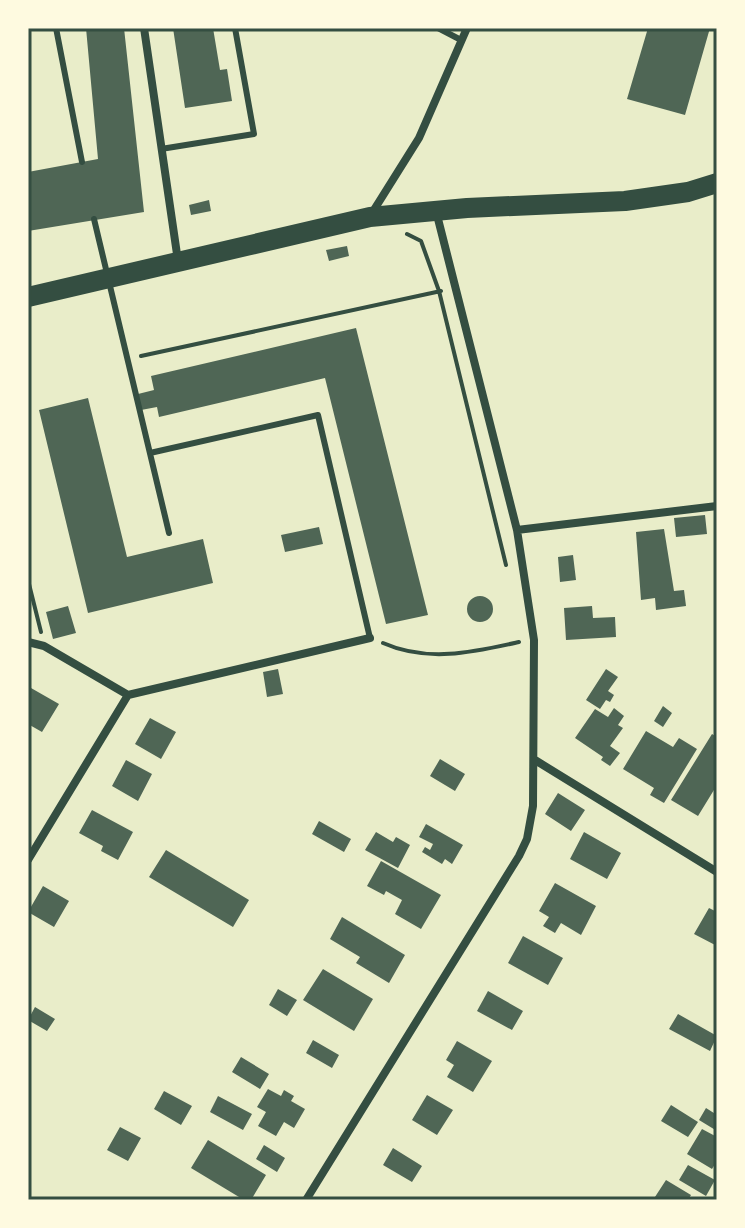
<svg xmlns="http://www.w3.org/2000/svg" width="745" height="1228" font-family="'Fira Sans Condensed',sans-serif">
<rect width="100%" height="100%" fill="#e9edc9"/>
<path fill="#4f6655" d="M86,28H124L144,212L28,231V172L98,159Z
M173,28H213L220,70L227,69L232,101L185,108Z
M648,28H710L685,115L627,99Z
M209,200L211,211L191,215L189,205Z
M347,246L349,256L329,261L326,250Z
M356,328L428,615L386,624L325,378L159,417L157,407L141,410L138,394L154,390L151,376Z
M88,398L127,557L203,539L213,583L88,613L39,410Z
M705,515L707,534L676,537L674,518Z
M319,527L323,544L285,552L281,535Z
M664,529L674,591L684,590L686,606L656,610L655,598L641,600L636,532Z
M573,555L576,580L560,582L558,557Z
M467 609a13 13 0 1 1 26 0a13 13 0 1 1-26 0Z
M68,606L76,633L53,639L46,612Z
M592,606L593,618L615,617L616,637L566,640L564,608Z
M278,669L283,694L267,697L263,672Z
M606,669L618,677L608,691L614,695L610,702L606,700L600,709L586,700Z
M31,688L59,704L42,732L28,724V693Z
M663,706L672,713L663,727L654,721Z
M614,708L624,716L618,725L623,728L610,746L620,753L610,766L601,760L603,757L575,738L595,709L608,717Z
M150,718L176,732L161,759L135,744Z
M646,731L673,747L679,738L697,749L664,803L650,795L654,788L623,769Z
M712,734L717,737V785L698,816L671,800Z
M440,759L465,774L455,791L430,776Z
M126,760L152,774L138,801L112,786Z
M558,793L585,810L571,831L545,814Z
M92,810L133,832L118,860L101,851L103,846L79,833Z
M319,821L351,839L344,852L312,834Z
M426,824L463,845L452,864L445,859L442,864L422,852L425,847L430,850L433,844L419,837Z
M376,832L393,842L396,837L410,845L398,868L365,850Z
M584,832L621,853L607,879L570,859Z
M166,850L249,900L233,927L149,877Z
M381,861L441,895L421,929L395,914L402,900L386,891L384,895L367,886Z
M555,883L596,906L581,935L561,923L555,933L543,926L549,917L539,911Z
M43,886L69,901L54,927L28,912Z
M709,908L717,912V946L694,934Z
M342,917L405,955L389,983L356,963L360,957L330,939Z
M523,936L563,958L548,985L508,963Z
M323,969L373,999L354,1031L303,1000Z
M278,989L297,1000L287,1016L269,1005Z
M488,991L523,1011L512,1030L477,1011Z
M35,1007L55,1019L47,1031L28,1020Z
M678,1014L717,1036L710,1051L669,1029Z
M313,1040L339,1055L332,1068L306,1053Z
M457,1041L492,1061L473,1092L447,1077L454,1065L446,1060Z
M241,1057L269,1074L260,1089L232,1072Z
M268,1089L281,1096L284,1090L294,1096L291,1101L305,1109L294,1128L284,1122L276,1136L258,1126L266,1112L257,1107Z
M164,1091L192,1106L181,1125L154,1109Z
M427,1095L453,1110L437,1135L412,1120Z
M218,1096L252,1114L243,1130L210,1112Z
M671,1105L698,1122L688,1137L661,1121Z
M706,1108L717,1115V1131L699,1120Z
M120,1127L141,1138L128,1161L107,1150Z
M702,1129L717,1137V1161L712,1169L687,1154Z
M208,1140L266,1175L251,1200H244L191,1168Z
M264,1145L285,1158L277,1172L256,1159Z
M393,1148L422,1166L412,1182L383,1165Z
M688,1165L715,1180L706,1196L679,1180Z
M666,1180L691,1195L688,1200H653Z"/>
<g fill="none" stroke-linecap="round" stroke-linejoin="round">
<path stroke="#344e41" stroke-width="4" d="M407,234L421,241L439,291L506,565
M141,356L441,291
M28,580L41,632
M383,643C428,663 474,652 519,642"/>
<path stroke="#344e41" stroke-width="6" d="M56,28L82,162
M438,28L461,40
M161,149L254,134L235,28
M94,219L169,533
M150,453L318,415L370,638"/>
<path stroke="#344e41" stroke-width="8" d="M144,28L178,261
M372,213L419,138L467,28
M517,530L717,506
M28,642L44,646L128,695L370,638
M535,760L717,872
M28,860L128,695
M306,1200L519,856L527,839L533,806L534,640L517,530L436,211"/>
<path stroke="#344e41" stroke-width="20" d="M28,297L370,217L467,208L625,201L688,192L717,183"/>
</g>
<rect width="745" height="1228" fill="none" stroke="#fefae0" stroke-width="60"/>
<rect x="30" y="30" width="685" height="1168" fill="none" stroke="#344e41" stroke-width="3"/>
</svg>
